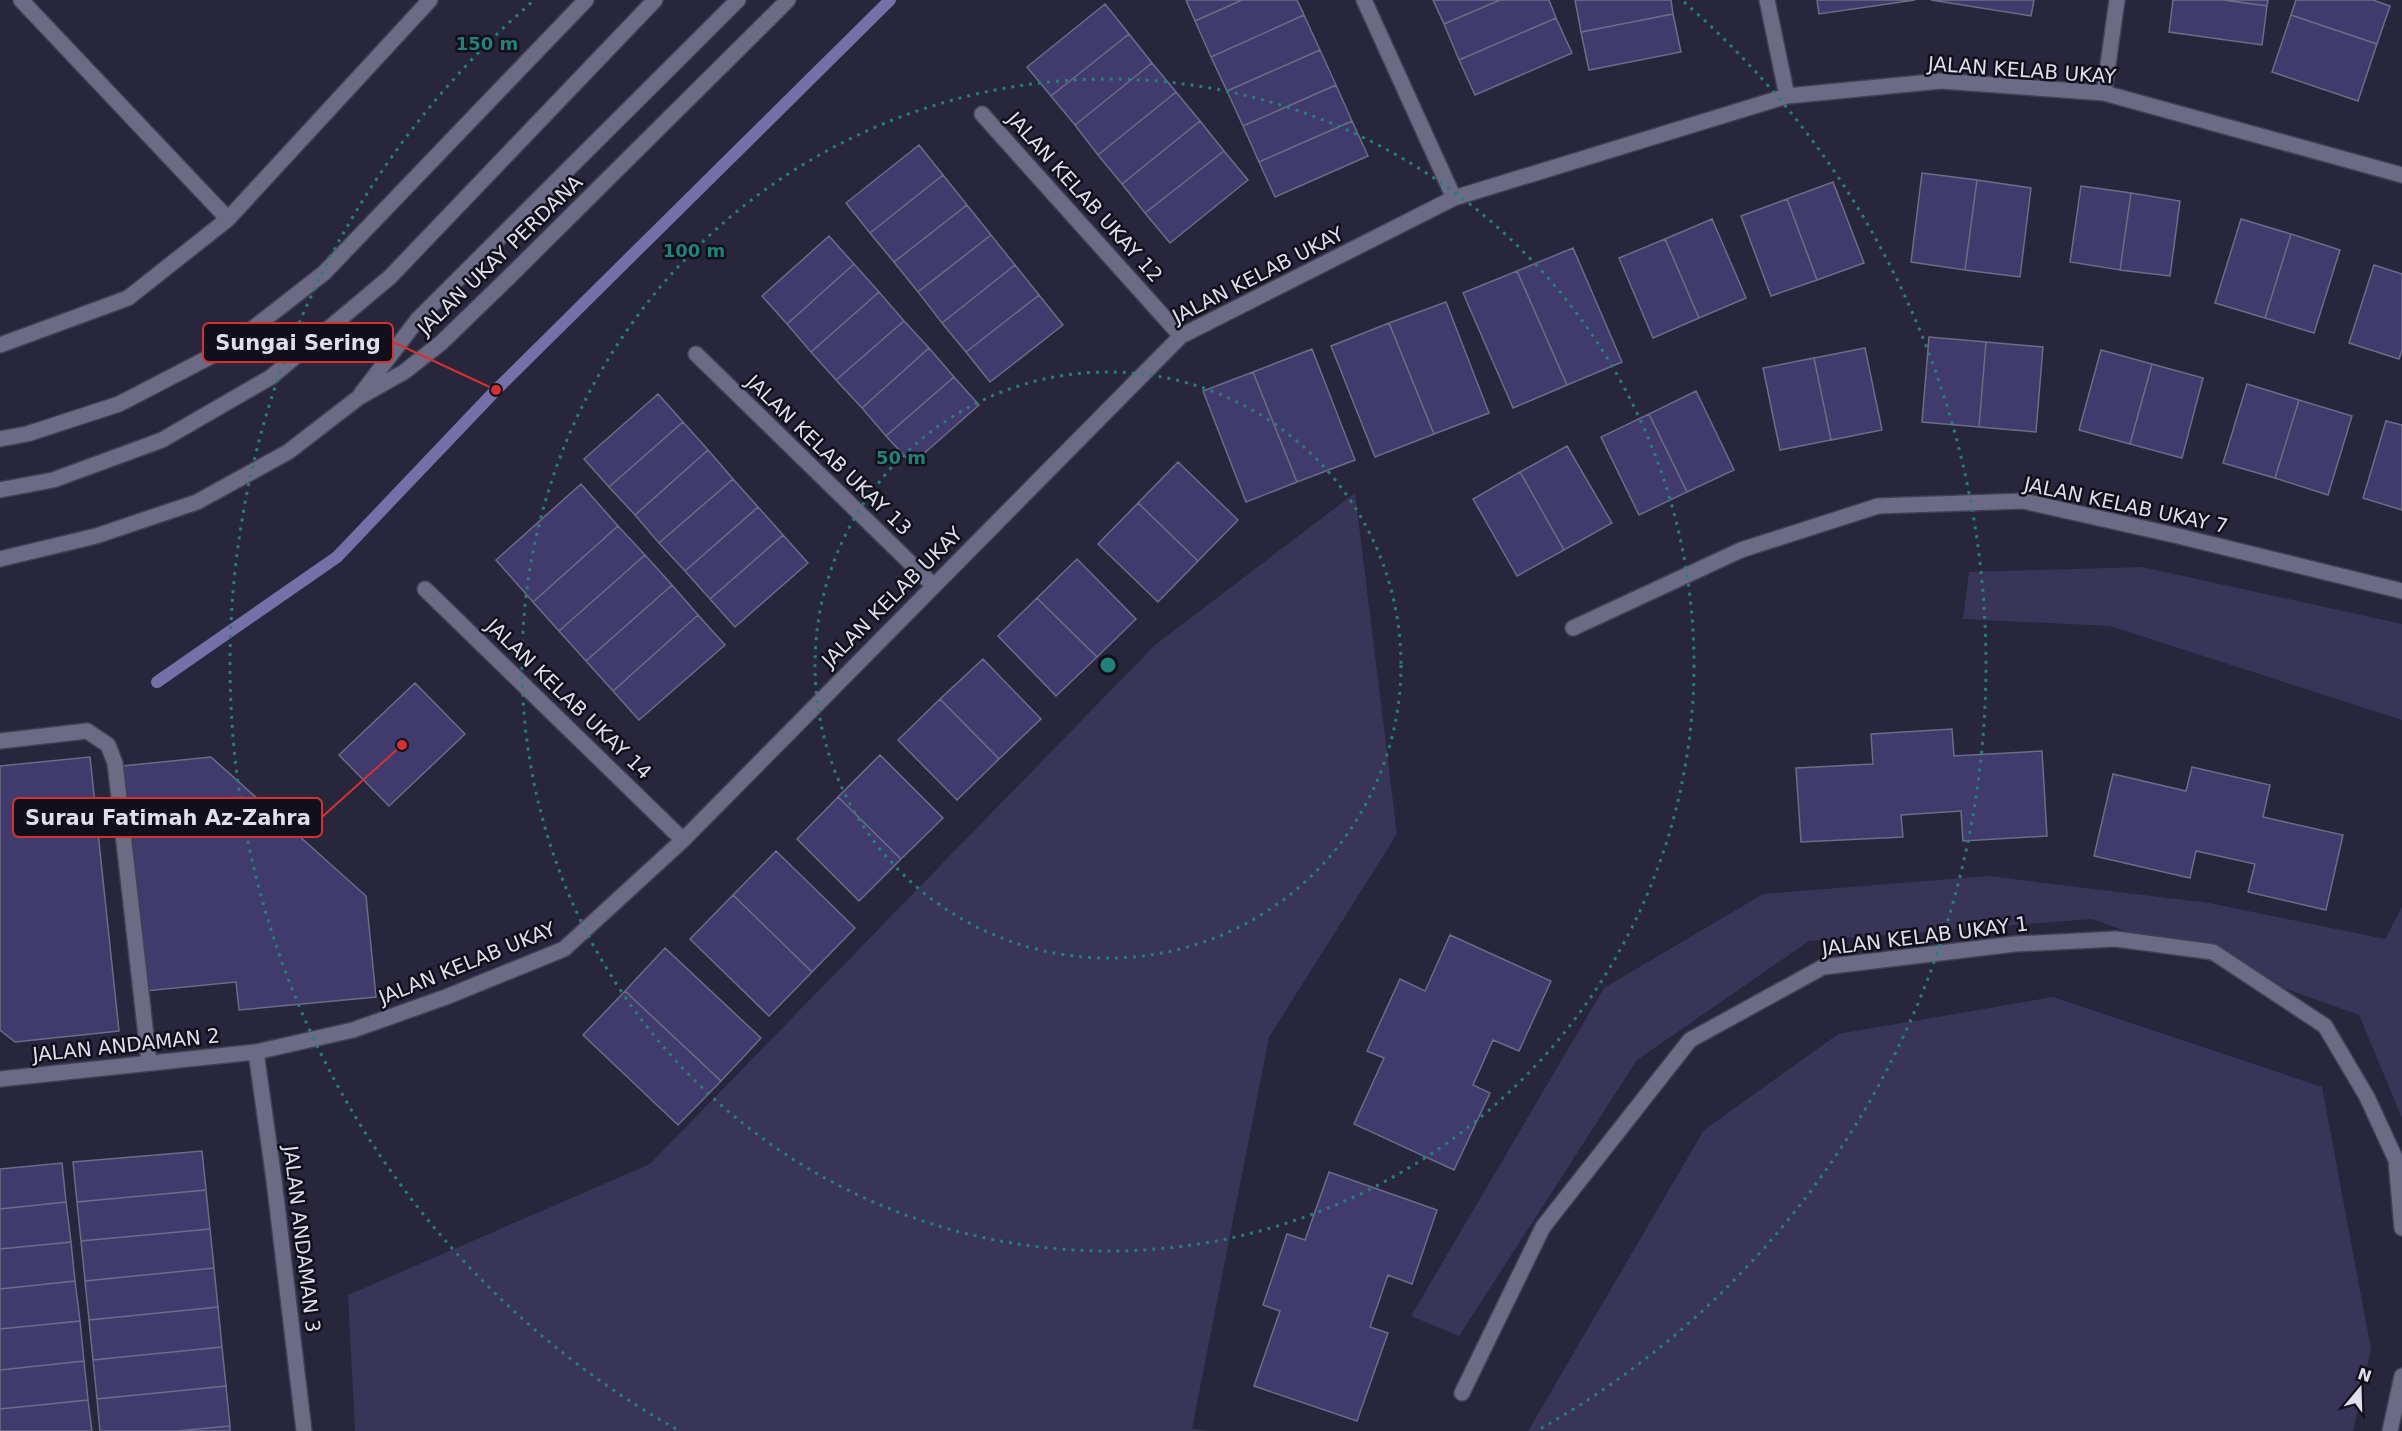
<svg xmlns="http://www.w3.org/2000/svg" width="2402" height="1431" font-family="'DejaVu Sans',sans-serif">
<rect width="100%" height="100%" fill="#27263c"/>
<path fill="#383558" d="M1355,493L1397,834L1269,1037L1192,1429L1211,1431H355L348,1295L650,1164L1155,645Z
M2142,567L2402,624V720L2110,626L1963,619L1969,572Z
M1988,876L2209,903L2385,939L2402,907V1118L2359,1015L2092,919L1809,941L1637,1060L1459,1336L1411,1316L1604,988L1763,894Z
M2053,997L2322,1087L2371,1349L2353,1431H1528L1704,1130L1838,1034Z"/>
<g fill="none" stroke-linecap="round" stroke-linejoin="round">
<path stroke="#7571a8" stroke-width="12" d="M157,682L337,557L496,390L890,0"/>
</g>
<path fill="#403b6c" stroke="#6d6c86" stroke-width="1.5" d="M1186,0H1242L1195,21Z
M1242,0H1297L1304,15L1211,57L1195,21Z
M1433,0H1500L1444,24Z
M1500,0H1549L1556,18L1459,60L1444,24Z
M1575,0H1671L1673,14L1581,32Z
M1817,0H1915L1819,14Z
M1931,0H2034L2031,16Z
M2173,0H2223L2267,6L2262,45L2169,32Z
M2223,0H2268L2267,6Z
M2296,0H2373L2390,6L2377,44L2291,15Z
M1105,4L1129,34L1051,96L1027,67Z
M1673,14L1681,52L1589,70L1581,32Z
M1304,15L1320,50L1227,91L1211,57Z
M2291,15L2377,44L2358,101L2272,72Z
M1556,18L1572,53L1475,95L1459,60Z
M1129,34L1152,63L1075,125L1051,96Z
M1320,50L1336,85L1243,126L1227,91Z
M1152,63L1176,92L1098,155L1075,125Z
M1336,85L1352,121L1259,162L1243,126Z
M1176,92L1200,121L1122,184L1098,155Z
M1200,121L1224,151L1145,213L1122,184Z
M1352,121L1368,156L1275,197L1259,162Z
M919,145L943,175L870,233L846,203Z
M1224,151L1248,180L1170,243L1145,213Z
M1922,173L1977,180L1965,270L1911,262Z
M943,175L967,205L894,262L870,233Z
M1977,180L2031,188L2020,277L1965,270Z
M1833,182L1864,263L1817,280L1787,199Z
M2081,186L2131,193L2120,270L2070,262Z
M2131,193L2180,201L2170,276L2120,270Z
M1787,199L1817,280L1771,296L1741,216Z
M967,205L991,235L918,292L894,262Z
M1712,219L1746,298L1699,318L1665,239Z
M2241,219L2291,234L2265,318L2215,303Z
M2291,234L2340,250L2314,333L2265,318Z
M991,235L1015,265L942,323L918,292Z
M829,236L854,264L787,324L762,296Z
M1665,239L1699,318L1653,338L1619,258Z
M1573,248L1622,362L1567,385L1517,271Z
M854,264L879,292L811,352L787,324Z
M1015,265L1039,295L966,352L942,323Z
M2374,265L2402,274V350L2399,359L2349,343Z
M1517,271L1567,385L1513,408L1463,293Z
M879,292L904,321L836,380L811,352Z
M1039,295L1063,325L990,382L966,352Z
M1446,302L1489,413L1434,434L1389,323Z
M904,321L929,348L862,408L836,380Z
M1389,323L1434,434L1375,457L1331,346Z
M1929,337L1986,342L1979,427L1922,422Z
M1986,342L2043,347L2036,432L1979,427Z
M929,348L954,377L886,436L862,408Z
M1865,348L1882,430L1831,440L1814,358Z
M1312,349L1355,460L1297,482L1253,372Z
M2101,350L2152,364L2130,444L2079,430Z
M1814,358L1831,440L1780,450L1763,368Z
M2152,364L2203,378L2182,458L2130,444Z
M1253,372L1297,482L1246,502L1203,391Z
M954,377L979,405L912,464L886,436Z
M2247,384L2299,400L2275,478L2223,463Z
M1696,391L1734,470L1687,492L1649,414Z
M658,394L683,422L609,487L584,459Z
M2299,400L2352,416L2328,495L2275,478Z
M1649,414L1687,492L1639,515L1601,437Z
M2386,421L2402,425V510L2363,498Z
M683,422L708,450L635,515L609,487Z
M1567,446L1612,523L1564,550L1520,472Z
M708,450L733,479L659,543L635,515Z
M1178,462L1238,520L1198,561L1138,503Z
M1520,472L1564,550L1517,576L1473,499Z
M733,479L758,507L685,571L659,543Z
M581,484L618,526L533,602L496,560Z
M1138,503L1198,561L1158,602L1098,544Z
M758,507L783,535L710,599L685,571Z
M618,526L645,555L559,631L533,602Z
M783,535L808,563L735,627L710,599Z
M645,555L672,585L586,661L559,631Z
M1077,559L1136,619L1097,657L1037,598Z
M672,585L698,615L613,691L586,661Z
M1037,598L1097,657L1056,696L998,636Z
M698,615L725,645L639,720L613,691Z
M983,659L1041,719L999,759L940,699Z
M415,683L465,734L389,806L339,755Z
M940,699L999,759L957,800L898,740Z
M1952,729L1954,756L2042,751L2047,836L1963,841L1961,811L1901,815L1903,837L1801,842L1796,768L1873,764L1871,734Z
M880,755L943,818L901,859L838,797Z
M90,757L119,1031L15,1042L0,1030V766Z
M211,757L366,896L376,997L239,1010L236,982L145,991L122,766Z
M2192,767L2270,785L2263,817L2343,835L2326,910L2248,892L2255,864L2196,851L2190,878L2094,856L2113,774L2186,791Z
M838,797L901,859L859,901L797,839Z
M776,851L855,928L812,972L733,895Z
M733,895L812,972L769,1016L690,939Z
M1450,935L1551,981L1519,1051L1493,1040L1473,1085L1490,1093L1454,1170L1354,1124L1384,1058L1367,1051L1400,979L1425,991Z
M665,948L761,1038L721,1081L625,991Z
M625,991L721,1081L678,1125L583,1035Z
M202,1151L206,1190L77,1202L73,1162Z
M62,1163L66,1202L0,1209V1169Z
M1329,1172L1437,1210L1412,1284L1388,1275L1370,1327L1388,1333L1357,1421L1254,1386L1280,1311L1263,1305L1287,1234L1305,1240Z
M206,1190L210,1229L81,1241L77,1202Z
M66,1202L71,1242L0,1249V1209Z
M210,1229L214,1268L85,1281L81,1241Z
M71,1242L75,1281L0,1289V1249Z
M214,1268L218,1307L89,1320L85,1281Z
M75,1281L80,1321L0,1329V1289Z
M218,1307L222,1347L93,1360L89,1320Z
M80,1321L84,1361L0,1370V1329Z
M222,1347L226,1386L97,1399L93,1360Z
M84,1361L88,1400L0,1409V1370Z
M226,1386L230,1426L176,1431H100L97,1399Z
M88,1400L92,1431H0V1409Z
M230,1426V1431H176Z"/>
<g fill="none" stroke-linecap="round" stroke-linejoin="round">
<g stroke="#424053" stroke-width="18">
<path id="service" d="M21,0L228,219
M0,345L128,298L228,219L430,0
M0,741L87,731L108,745L115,763L149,1062"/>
</g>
<g stroke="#424053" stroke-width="18">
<path id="minor" d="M1364,0L1454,198
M1767,0L1787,96
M2104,93L2117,0
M982,114L1181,336
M696,354L933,585
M425,589L683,840
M1573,628L1741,550L1878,506L2023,501L2174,535L2402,591
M256,1052L274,1180L304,1431
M0,1079L256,1052L353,1030L446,997L564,949L683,840L1181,336L1454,198L1787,96L1941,81L2104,93L2402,175
M1462,1393L1543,1227L1690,1040L1823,967L2015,944L2116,939L2213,952L2325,1026L2367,1097L2396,1160L2402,1228
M2390,1431L2402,1376"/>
</g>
<g stroke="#424053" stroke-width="18">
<path id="tertiary" d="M361,394L418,319L738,0
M0,439L27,434L119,404L229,347L324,273L586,0
M0,490L53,480L162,440L271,377L390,277L655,0
M0,559L96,536L197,502L288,452L358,398L404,372L441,343L507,279L788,0"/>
</g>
<use href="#service" stroke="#6c6b85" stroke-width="15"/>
<use href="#minor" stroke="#6c6b85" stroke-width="15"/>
<use href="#tertiary" stroke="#6c6b85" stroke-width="15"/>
</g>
<g fill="none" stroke="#24807b" stroke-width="3" stroke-dasharray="3 6">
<circle cx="1108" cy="665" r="293"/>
<circle cx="1108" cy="665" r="586"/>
<path d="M676 1429A878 878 0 0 1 532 2M1684 2A878 878 0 0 1 1540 1429"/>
</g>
<g text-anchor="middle" stroke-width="5" stroke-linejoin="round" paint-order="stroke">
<g font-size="20" fill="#dfdeed" stroke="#11101a">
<text transform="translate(2022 70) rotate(4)" y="7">JALAN KELAB UKAY</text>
<text transform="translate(1085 197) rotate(48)" y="7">JALAN KELAB UKAY 12</text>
<text transform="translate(500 255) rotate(-44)" y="7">JALAN UKAY PERDANA</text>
<text transform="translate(1258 275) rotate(-27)" y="7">JALAN KELAB UKAY</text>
<text transform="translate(829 455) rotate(44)" y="7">JALAN KELAB UKAY 13</text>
<text transform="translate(2126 505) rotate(12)" y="7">JALAN KELAB UKAY 7</text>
<text transform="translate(892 597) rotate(-45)" y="7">JALAN KELAB UKAY</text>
<text transform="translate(569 699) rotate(44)" y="7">JALAN KELAB UKAY 14</text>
<text transform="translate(1925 936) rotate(-7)" y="7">JALAN KELAB UKAY 1</text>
<text transform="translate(467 963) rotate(-22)" y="7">JALAN KELAB UKAY</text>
<text transform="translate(126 1045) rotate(-6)" y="7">JALAN ANDAMAN 2</text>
<text transform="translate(302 1239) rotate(83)" y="7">JALAN ANDAMAN 3</text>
</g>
</g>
<circle cx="1108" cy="665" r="9" fill="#24807b" stroke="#11101a" stroke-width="3"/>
<g font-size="18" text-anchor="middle" font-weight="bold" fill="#24807b" stroke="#11101a" stroke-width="5" stroke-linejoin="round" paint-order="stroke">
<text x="487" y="50">150 m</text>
<text x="694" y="257">100 m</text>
<text x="901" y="464">50 m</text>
</g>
<path fill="none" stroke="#d63132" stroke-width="2" d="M496 390L393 342M402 745L322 817"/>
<g fill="#d63132" stroke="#11101a" stroke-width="2">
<circle cx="496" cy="390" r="6"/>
<circle cx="402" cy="745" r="6"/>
</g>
<g fill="#11101a" stroke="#d63132" stroke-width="2">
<rect x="203" y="323" width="190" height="39" rx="6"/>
<rect x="13" y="798" width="309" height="39" rx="6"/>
</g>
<g font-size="21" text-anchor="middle" font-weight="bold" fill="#dfdeed">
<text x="298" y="350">Sungai Sering</text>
<text x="168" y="825">Surau Fatimah Az-Zahra</text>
</g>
<g transform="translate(2360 1389) rotate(19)" stroke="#11101a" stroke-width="4.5" paint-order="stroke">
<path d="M0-4.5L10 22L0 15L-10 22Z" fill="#dfdeed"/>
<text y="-9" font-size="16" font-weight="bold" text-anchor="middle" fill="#dfdeed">N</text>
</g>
</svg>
